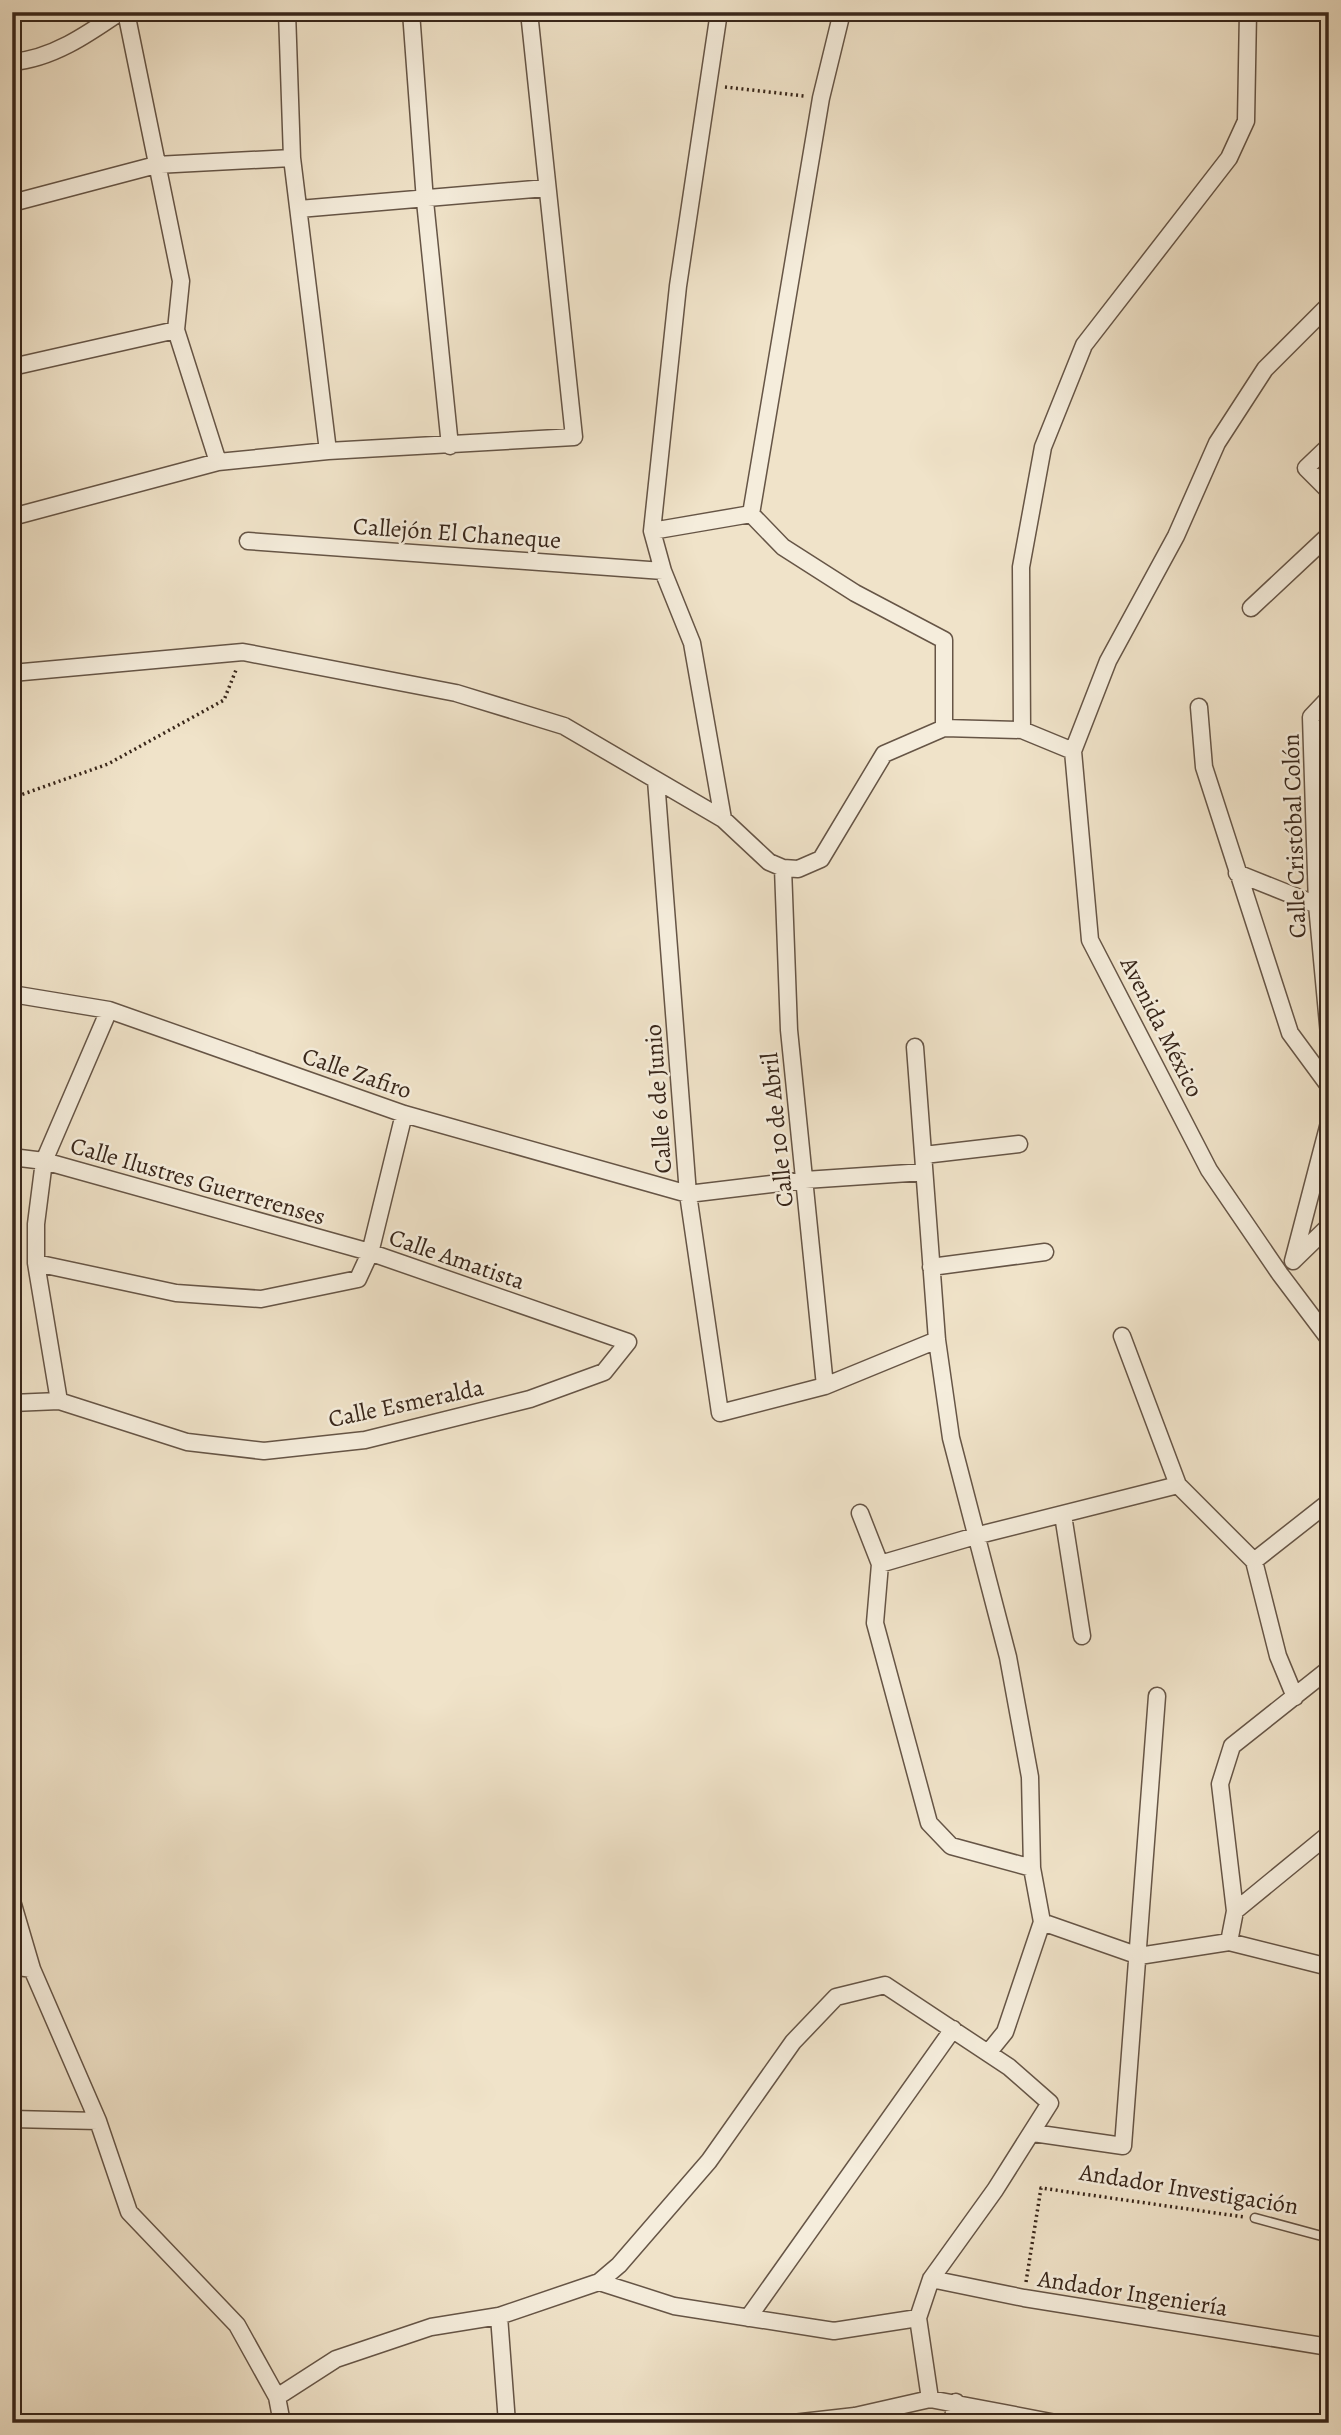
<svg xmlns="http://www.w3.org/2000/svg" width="1341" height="2435" font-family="Alegreya,serif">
<rect width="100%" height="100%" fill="#f0e3c9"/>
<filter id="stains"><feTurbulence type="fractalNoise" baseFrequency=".00286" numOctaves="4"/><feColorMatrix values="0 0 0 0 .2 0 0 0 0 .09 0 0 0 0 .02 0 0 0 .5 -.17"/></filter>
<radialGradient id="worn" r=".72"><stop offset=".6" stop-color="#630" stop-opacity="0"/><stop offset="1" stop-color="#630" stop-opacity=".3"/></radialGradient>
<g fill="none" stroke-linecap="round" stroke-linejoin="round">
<g stroke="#665546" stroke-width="11">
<path id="lane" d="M1255,2218L1329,2238"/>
</g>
<g stroke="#665546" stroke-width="19">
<path id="street" d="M126,12L181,281L176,330L218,462
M287,12L292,158L328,451
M411,12L425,201L450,446
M719,12L678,286L652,531L663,571L692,643L723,819
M12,62C52,59 88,34 120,12
M12,203L156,165L292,158
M299,209L546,188
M12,367L176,330
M1329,446L1306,468L1329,491
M751,514L783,547L855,593L944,640V728
M12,517L218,462L328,451L574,437L529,12
M652,531L751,514L821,98L842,12
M248,541L663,571
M1251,608L1329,535
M12,673L243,652L456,693L564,726L723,819L769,862L783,868L798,869L821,859L884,754L944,728L1022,730L1073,751L1090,940L1209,1170L1280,1274L1329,1339
M1329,698L1311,717L1317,905L1329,1035
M1199,707L1204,767L1290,1033L1329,1086
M1022,730L1021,567L1043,447L1084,345L1229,158L1246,121L1248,12
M1073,751L1108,661L1176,536L1217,443L1265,369L1329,305
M656,780L688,1194L720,1413L825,1386L937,1340
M783,868L789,1030L825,1386
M1237,873L1317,905
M12,994L109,1010L404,1114L688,1194L805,1180L924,1172
M915,1047L937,1340L951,1438L1008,1657L1030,1777L1032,1868L1042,1922L1005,2032L988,2053
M924,1155L1019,1144
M12,1157L44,1161L366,1251L628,1342L604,1372L530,1399L365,1440L264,1451L187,1442L59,1401L12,1403
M1294,1260L1329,1226
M1293,1261L1329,1123
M36,1263L176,1293L261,1299L358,1279L370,1253L404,1114
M931,1267L1045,1252
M1122,1336L1178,1485L1254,1561
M59,1401L36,1263V1224L44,1161L109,1010
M860,1513L880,1564L875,1623L929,1823L951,1846L1032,1868
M1063,1515L1082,1636
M1254,1561L1278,1656L1295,1697
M1254,1561L1329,1502
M880,1564L979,1535L1178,1485
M12,1901L32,1969L98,2121L129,2212L237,2325L277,2397L282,2423
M1235,1911L1329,1834
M1042,1922L1139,1956L1229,1942L1329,1967
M1229,1942L1235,1911L1220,1784L1232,1746L1329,1669
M12,1966L32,1969
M12,2119L98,2121
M1033,2133L1123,2146L1157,1696
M931,2279L1024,2298L1329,2347
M599,2282L619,2265L709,2161L793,2042L836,1997L885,1985L1009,2067L1050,2103L995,2190L931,2279L918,2318L930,2399
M499,2316L507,2423
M748,2318L953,2029
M277,2397L336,2359L431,2327L499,2316L599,2282L674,2306L834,2331L918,2318
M793,2423L855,2416L930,2399L1056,2423
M952,2423L956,2402"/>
</g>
<path stroke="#38261a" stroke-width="3.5" stroke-dasharray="2 3.5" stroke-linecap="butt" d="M725,87L804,96
M12,798L108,764L224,700L236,670
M1026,2282L1041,2188L1244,2217"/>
<use href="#lane" stroke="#f5eddc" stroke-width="8"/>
<use href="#street" stroke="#f5eddc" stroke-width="16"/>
</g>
<g text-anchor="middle" stroke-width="5" stroke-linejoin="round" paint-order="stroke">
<g font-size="24" fill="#38261a" stroke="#f5eddc">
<text transform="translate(457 533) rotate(4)" y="8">Callejón El Chaneque</text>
<text transform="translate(1294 836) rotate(-92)" y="8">Calle Cristóbal Colón</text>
<text transform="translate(1162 1027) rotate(63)" y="8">Avenida México</text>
<text transform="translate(357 1073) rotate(19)" y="8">Calle Zafiro</text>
<text transform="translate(658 1099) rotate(-94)" y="8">Calle 6 de Junio</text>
<text transform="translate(777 1130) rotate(-96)" y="8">Calle 10 de Abril</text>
<text transform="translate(198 1181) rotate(16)" y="8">Calle Ilustres Guerrerenses</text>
<text transform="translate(457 1259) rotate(19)" y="8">Calle Amatista</text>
<text transform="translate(406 1403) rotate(-12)" y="8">Calle Esmeralda</text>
<text transform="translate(1189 2189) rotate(9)" y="8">Andador Investigación</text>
<text transform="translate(1133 2293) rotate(9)" y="8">Andador Ingeniería</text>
</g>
</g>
<rect width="1341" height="2435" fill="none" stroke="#f0e3c9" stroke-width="42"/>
<rect x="14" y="14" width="1313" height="2407" fill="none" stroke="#38261a" stroke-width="3.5"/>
<rect x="21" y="21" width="1299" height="2393" fill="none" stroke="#38261a" stroke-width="2"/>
<rect width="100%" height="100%" filter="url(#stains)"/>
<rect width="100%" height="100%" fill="url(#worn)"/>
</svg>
